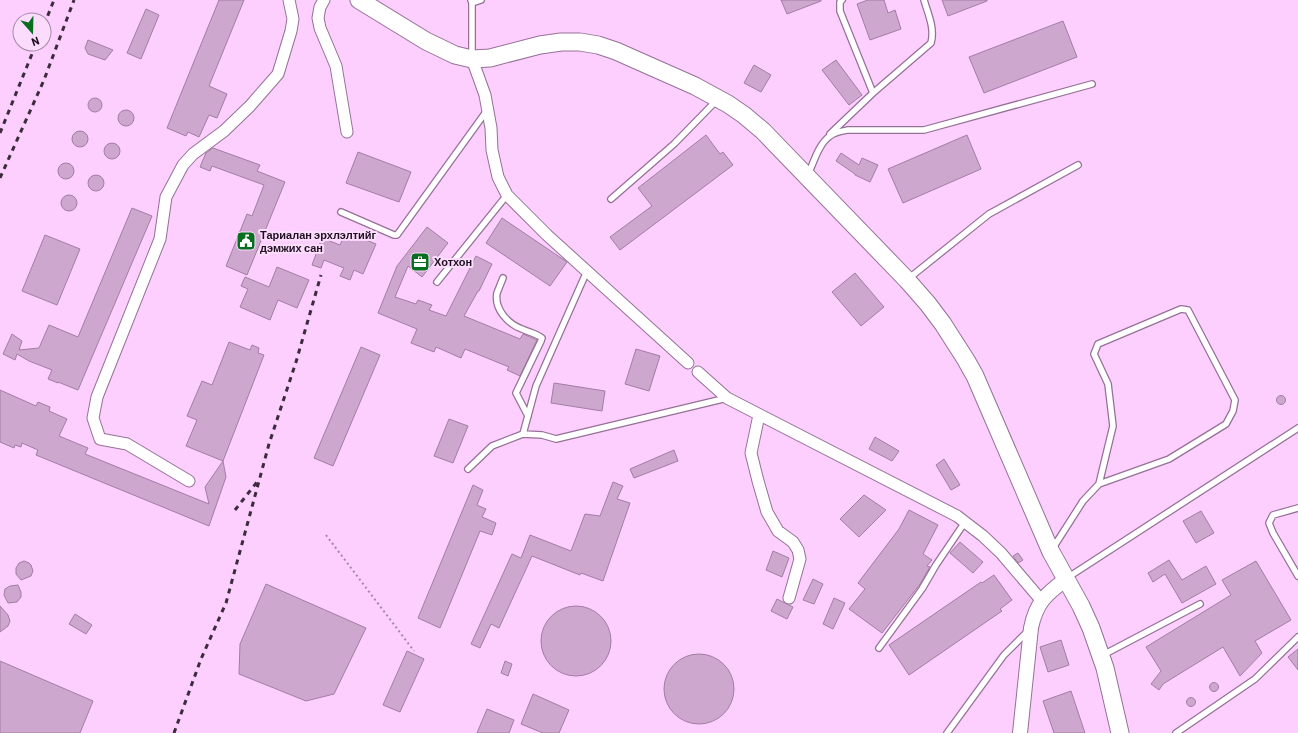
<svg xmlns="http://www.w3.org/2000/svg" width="1298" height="733" font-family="Barlow,sans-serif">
<rect width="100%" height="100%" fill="#fcdcfd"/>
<path fill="#fccffe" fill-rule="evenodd" d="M0,0H1298V733H0ZM20,20H44V44H20Z"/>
<path fill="#cea7cf" stroke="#a27da3" d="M219,0H244L209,86L227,94L217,118L209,115L199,137L188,132L186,136L167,128Z
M781,0H821V1L787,14Z
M868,0H884L888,13L895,10L901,29L870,40L857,4Z
M942,0H987V1L948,16Z
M146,9L159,15L141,59L127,53Z
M1063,21L1077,57L984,93L969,57Z
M88,40L113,50L105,60L88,54L85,48Z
M836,60L862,95L849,105L822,70Z
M754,65L771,75L761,92L744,83Z
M88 105a7 7 0 1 1 14 0a7 7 0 1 1-14 0Z
M118 118a8 8 0 1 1 16 0a8 8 0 1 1-16 0Z
M72 139a8 8 0 1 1 16 0a8 8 0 1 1-16 0Z
M706,135L720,154L723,152L733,165L620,250L610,237L652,206L638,188Z
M967,135L981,169L903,203L888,169Z
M104 151a8 8 0 1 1 16 0a8 8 0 1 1-16 0Z
M213,148L260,165L257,171L285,182L247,275L226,266L247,214L252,216L264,185L212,166L210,171L200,167L206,153Z
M358,152L411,172L399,202L346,183Z
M841,153L859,165L862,158L878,165L870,182L855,175V174L836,161Z
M58 171a8 8 0 1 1 16 0a8 8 0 1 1-16 0Z
M88 183a8 8 0 1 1 16 0a8 8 0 1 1-16 0Z
M61 203a8 8 0 1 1 16 0a8 8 0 1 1-16 0Z
M132,208L152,216L78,390L58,382V383L48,379L52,370L29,361L17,354L15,360L3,354L12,334L22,341L19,350L39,348L49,325L78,337Z
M502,218L567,262L550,286L486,243Z
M427,227L448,243L422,277L408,266L395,297L416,304L418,300L432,305L429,310L446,316L476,256L492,264L479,291H478L464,316L520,339L523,334L537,340L520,376L507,370L509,367L465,349L461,358L436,347L434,352L411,343L417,329L378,313L397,266Z
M346,232L376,244L363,274L354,270L350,280L340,276L344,268L324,260L321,268L312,265L322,238L340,245Z
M45,235L80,249L57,305L22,291Z
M277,267L309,280L297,308L278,300L270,320L240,307L248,289L241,286L245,277L269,287Z
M855,273L884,307L861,326L832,292Z
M229,342L250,350L252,345L259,348L258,353L264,355L223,461L186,446L197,420L187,416L202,381L212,385Z
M361,347L380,355L333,466L314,458Z
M636,349L660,356L649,391L625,384Z
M554,383L605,391L602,411L551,403Z
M0,390L36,406L38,402L50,407L49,411L67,419L59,436L88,448L85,454L209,504L205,487L223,461L226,477L209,526L36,455L38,450L22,443L21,447L15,445L14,448L0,442Z
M1276.5 400a4.5 4.5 0 1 1 9 0a4.5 4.5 0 1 1-9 0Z
M449,419L468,426L453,463L434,456Z
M875,437L899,451L892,461L869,449Z
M674,450L678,461L634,478L630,469Z
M944,459L960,485L951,490L936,465Z
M613,482L623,486L617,499L630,503L603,581L581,573L580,575L532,556L499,628L491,624L480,648L471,644L512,554L521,558L530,535L571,551L585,514L600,516Z
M473,485L483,490L477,505L486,509L482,517L496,523L492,535L480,531L440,628L418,618Z
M864,495L886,510L859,537L840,519Z
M909,510L938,525L923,554L932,560L927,566L930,567L920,584L882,633L849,609L865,589L858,583L899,529Z
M1201,511L1214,533L1196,543L1183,521Z
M960,542L983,562L973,573L950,553Z
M773,551L789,558L782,577L766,570Z
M1018,553L1023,560L1018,563L1013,556Z
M1169,560L1182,580L1206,566L1216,584L1182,603L1165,574L1153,582L1148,573Z
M24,561L29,563L31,565L33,571L31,576L21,580L16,574V568L19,563Z
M1256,561L1291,620L1255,641L1262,653L1240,676L1223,647L1163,684L1159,690L1151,684L1161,671L1146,647L1231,595L1222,580Z
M994,575L1012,600L1000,609L1002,611L909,675L889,645L981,582L982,583Z
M813,579L823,584L814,604L803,600Z
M266,584L366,628L334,694L306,701L239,674L240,644Z
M18,585L21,592V597L17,602L8,603L4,595L5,589L10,586Z
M834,598L845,603L833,629L823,624Z
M777,599L793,607L787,619L771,611Z
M541 641a35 35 0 1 1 70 0a35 35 0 1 1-70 0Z
M0,606L8,615L10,621L8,626L0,632Z
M75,614L92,625L86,634L69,624Z
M1061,640L1069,665L1048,672L1040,647Z
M1298,649V670L1288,657Z
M407,651L424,659L400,712L383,705Z
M664 689a35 35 0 1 1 70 0a35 35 0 1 1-70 0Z
M0,661L93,701L80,733H0Z
M505,661L512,664L508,676L501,673Z
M1209.5 687a4.5 4.5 0 1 1 9 0a4.5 4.5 0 1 1-9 0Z
M1071,691L1085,733H1054L1043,701Z
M533,694L569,710L559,733H543L521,724Z
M1186.5 702a4.5 4.5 0 1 1 9 0a4.5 4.5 0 1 1-9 0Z
M487,709L514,720L509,733H477Z"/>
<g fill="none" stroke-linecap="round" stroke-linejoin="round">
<g stroke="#957196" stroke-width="8">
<path id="service" d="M471,0L472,3V56
M472,3L481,0
M873,93L931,43C935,28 928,14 924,0
M830,134L873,93L840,11V2L842,0
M808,175C813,164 819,143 830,136C835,132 842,131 848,130H924L1092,84
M611,199L674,144L717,100
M341,212L394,235H397L488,109
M503,278C501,283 499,288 497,293C494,309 508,324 522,329C528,332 536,333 542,338L541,341L516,393L528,416
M908,279L989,214L1078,165
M437,282L507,195
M523,434L542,435L556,439L727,398
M468,469L492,446L523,434L536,386L587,271
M1298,508L1273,515L1269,523L1273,533L1298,576
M1053,548L1083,501L1099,484L1113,426L1108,384L1094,354L1098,344L1181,309L1188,310L1235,400L1233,411L1226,424L1169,459L1099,484
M1067,578L1298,428
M879,648L922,589L936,565L965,522
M1103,655L1200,604
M947,733L1004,655L1028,631
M1176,733L1255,679L1298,637"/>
</g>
<g stroke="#957196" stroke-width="13">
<path id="minor" d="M324,0L320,7L318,18L320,28L336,66L347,132
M472,59L485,95L491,128L492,150L498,177L507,195L547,235L688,363
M698,372L727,398L957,516L983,536L1001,553L1041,600
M759,415L751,453L758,481L767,512L778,531L793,542L798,550L800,559L789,598
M189,481L127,444L100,439L93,418L97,397L160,239L166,197L183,165L193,154L224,131L250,106L278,74L291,31L293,19L289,0"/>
</g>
<g stroke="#957196" stroke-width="16">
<path id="tertiary" d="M1020,733L1031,628C1036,603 1046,594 1065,580"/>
</g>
<g stroke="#957196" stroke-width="19">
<path id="primary" d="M359,0L426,41L455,55L472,59L490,58L540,45L561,42H580L598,45L616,51L695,86L728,104L744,115L763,131L907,280L928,304L943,324L966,360L975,376L1051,552L1081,606L1091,628L1105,668L1120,733"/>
</g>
<path stroke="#a289a3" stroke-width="2" stroke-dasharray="2 3" stroke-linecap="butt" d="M326,535L414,651"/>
<use href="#service" stroke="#fff" stroke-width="5.5"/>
<use href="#minor" stroke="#fff" stroke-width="11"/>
<use href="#tertiary" stroke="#fff" stroke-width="14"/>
<use href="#primary" stroke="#fff" stroke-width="17"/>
<path stroke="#3c2b3d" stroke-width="3" stroke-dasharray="5 5" stroke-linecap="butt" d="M44,25L54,0
M0,133L36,44
M0,178L44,80L74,0
M235,510L257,482
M174,733L201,659L226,603L269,444L296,362L321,275"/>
</g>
<defs>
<g id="civic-square" transform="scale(1)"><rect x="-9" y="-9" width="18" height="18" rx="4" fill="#056f1f" stroke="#fcdcfd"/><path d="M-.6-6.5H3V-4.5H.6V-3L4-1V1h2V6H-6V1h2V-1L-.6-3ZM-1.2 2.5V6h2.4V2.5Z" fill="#fff"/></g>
<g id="office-square" transform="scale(1)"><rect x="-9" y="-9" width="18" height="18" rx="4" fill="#056f1f" stroke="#fcdcfd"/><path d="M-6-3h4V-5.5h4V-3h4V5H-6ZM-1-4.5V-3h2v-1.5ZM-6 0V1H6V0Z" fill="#fff"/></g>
</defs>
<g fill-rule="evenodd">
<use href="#civic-square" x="246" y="241"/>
<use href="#office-square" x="420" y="262"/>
</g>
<g text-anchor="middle" stroke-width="4" stroke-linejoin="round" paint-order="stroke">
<g font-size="11" font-weight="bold" fill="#1f1120" stroke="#fcdcfd" text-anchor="start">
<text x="260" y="239">Тариалан эрхлэлтийг<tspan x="260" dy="13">дэмжих сан</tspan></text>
<text x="434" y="266">Хотхон</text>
</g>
</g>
<g transform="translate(32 32) rotate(160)"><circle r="19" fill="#fcdcfd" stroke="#a48ba5"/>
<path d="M0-3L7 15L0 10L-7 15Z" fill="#056f1f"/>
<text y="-6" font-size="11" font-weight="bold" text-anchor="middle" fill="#1f1120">N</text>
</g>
</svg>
